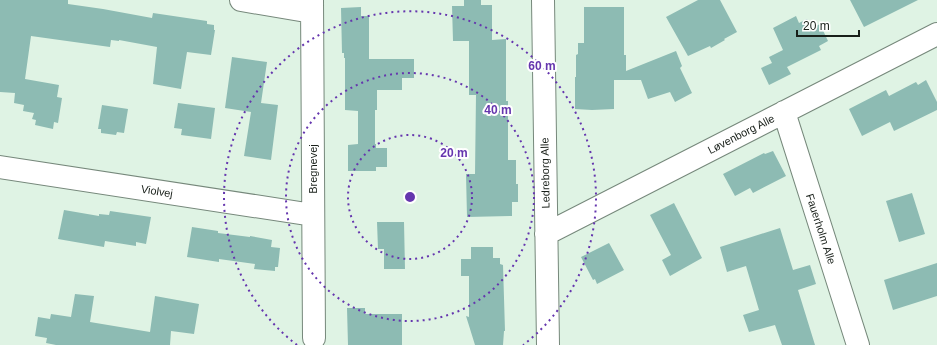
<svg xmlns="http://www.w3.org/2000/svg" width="937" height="345" font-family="Helvetica,sans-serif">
<rect width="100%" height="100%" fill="#dff3e4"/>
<path fill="#8dbbb3" d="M0,0H68V4L103,9L152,18L153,13L207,21V24L214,25V30H215L211,55L187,52L181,89L153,84L157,47L119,40V41L111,40L110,47L31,36L25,79L59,85L57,97L62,98L58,123L54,122L53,129L35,125L36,120L32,119L34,113L23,111L24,105L14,103L15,93L0,92Z
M464,0H481V5H492V40L506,39V101H508V160H516V184H518V202H512V216L467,217L466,174H475L476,95H469V41H453L452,6H464Z
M698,0H720L737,32L724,39L725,40L711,48L710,46L688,56L666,17Z
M850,0H918L864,27Z
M361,7V16H369V59H414V78H402V90H377V110H375V144H376V148H387V167H376V171H348V145L358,144V111L345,110V58H344V53H342L341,8Z
M584,7H624V55H626V71L676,51L682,66L680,68L692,93L675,102L670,92L648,99L641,80H614V109L592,110L575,109V77H576V55L578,54V43H584Z
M796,16L799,23L807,19L812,28L820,24L828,41L819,46L821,50L787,67L791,74L769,85L761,68L772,63L769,57L783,50L773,28Z
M232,57L267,62L261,103L278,105L271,160L244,156L251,112L225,108Z
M926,80L937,102V110L894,131L890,122L862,136L849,109L886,90L889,96L916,82L918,85Z
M178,103L215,108L211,139L181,135L182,129L174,128Z
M102,105L128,109L124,133L117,132L116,135L101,133V129H98Z
M773,151L786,176L753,193L750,188L735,196L723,174L764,153L765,154Z
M912,193L925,234L899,242L886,201Z
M674,203L702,258L670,276L662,260L671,255L650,215Z
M64,210L99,216V214L109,215L110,211L151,217L146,244L136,242V246L105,241L104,247L58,239Z
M377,222H404L405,269H384V249H378Z
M192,227L218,231V233L250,237V236L272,240L271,247L280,248L278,267H275V271L254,269L255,264L219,259V262L187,257Z
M780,228L793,270L810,265L816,284L798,290L815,345H782L775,325L749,332L743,315L759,310L746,266L727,272L720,247Z
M609,243L624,270L597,284L595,279L593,280L581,257Z
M471,247H493V258H500V264L503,265L505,331H504L503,345H475L466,316L469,317V276H461V259H471Z
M937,263V296L893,310L884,280Z
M75,294L94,296L90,322L150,332L155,296L199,304L194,334L171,331L170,345H56L46,343L47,338L35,336L38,317L50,319L51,314L71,317Z
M347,308H365V314H402V345H348Z"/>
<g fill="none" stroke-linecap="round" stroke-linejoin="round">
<g stroke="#76887b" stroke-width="24">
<path id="minor" d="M241,0L312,12
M312,0L314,338
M543,0L548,345
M784,112L858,345
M0,167L313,215
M546,234L937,34"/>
</g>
<use href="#minor" stroke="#fff" stroke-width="22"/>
</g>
<g fill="none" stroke="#6536ae" stroke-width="2" stroke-dasharray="2 4">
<circle cx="410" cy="197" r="62"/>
<circle cx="410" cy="197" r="124"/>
<path d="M297 345A186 186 0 1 1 523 345"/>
</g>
<g text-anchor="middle" stroke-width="4" stroke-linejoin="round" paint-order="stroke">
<g font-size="11" fill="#181f19" stroke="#fff">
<text transform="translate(741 134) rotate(-27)" y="4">Løvenborg Alle</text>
<text transform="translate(313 169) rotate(-90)" y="4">Bregnevej</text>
<text transform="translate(545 173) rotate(-91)" y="4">Ledreborg Alle</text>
<text transform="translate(157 191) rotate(9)" y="4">Violvej</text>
<text transform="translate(821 229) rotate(72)" y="4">Fauerholm Alle</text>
</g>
</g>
<circle cx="410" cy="197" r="6" fill="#6536ae" stroke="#fff" stroke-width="2"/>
<g font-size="12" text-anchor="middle" font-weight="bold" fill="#6536ae" stroke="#fff" stroke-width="4" stroke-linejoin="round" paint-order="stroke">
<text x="542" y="70">60 m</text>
<text x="498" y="114">40 m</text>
<text x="454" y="157">20 m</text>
</g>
<path d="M797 30v6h62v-6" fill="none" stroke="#181f19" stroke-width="2"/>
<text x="803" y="30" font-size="12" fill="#181f19" stroke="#ffffff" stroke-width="3" paint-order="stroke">20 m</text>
</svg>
